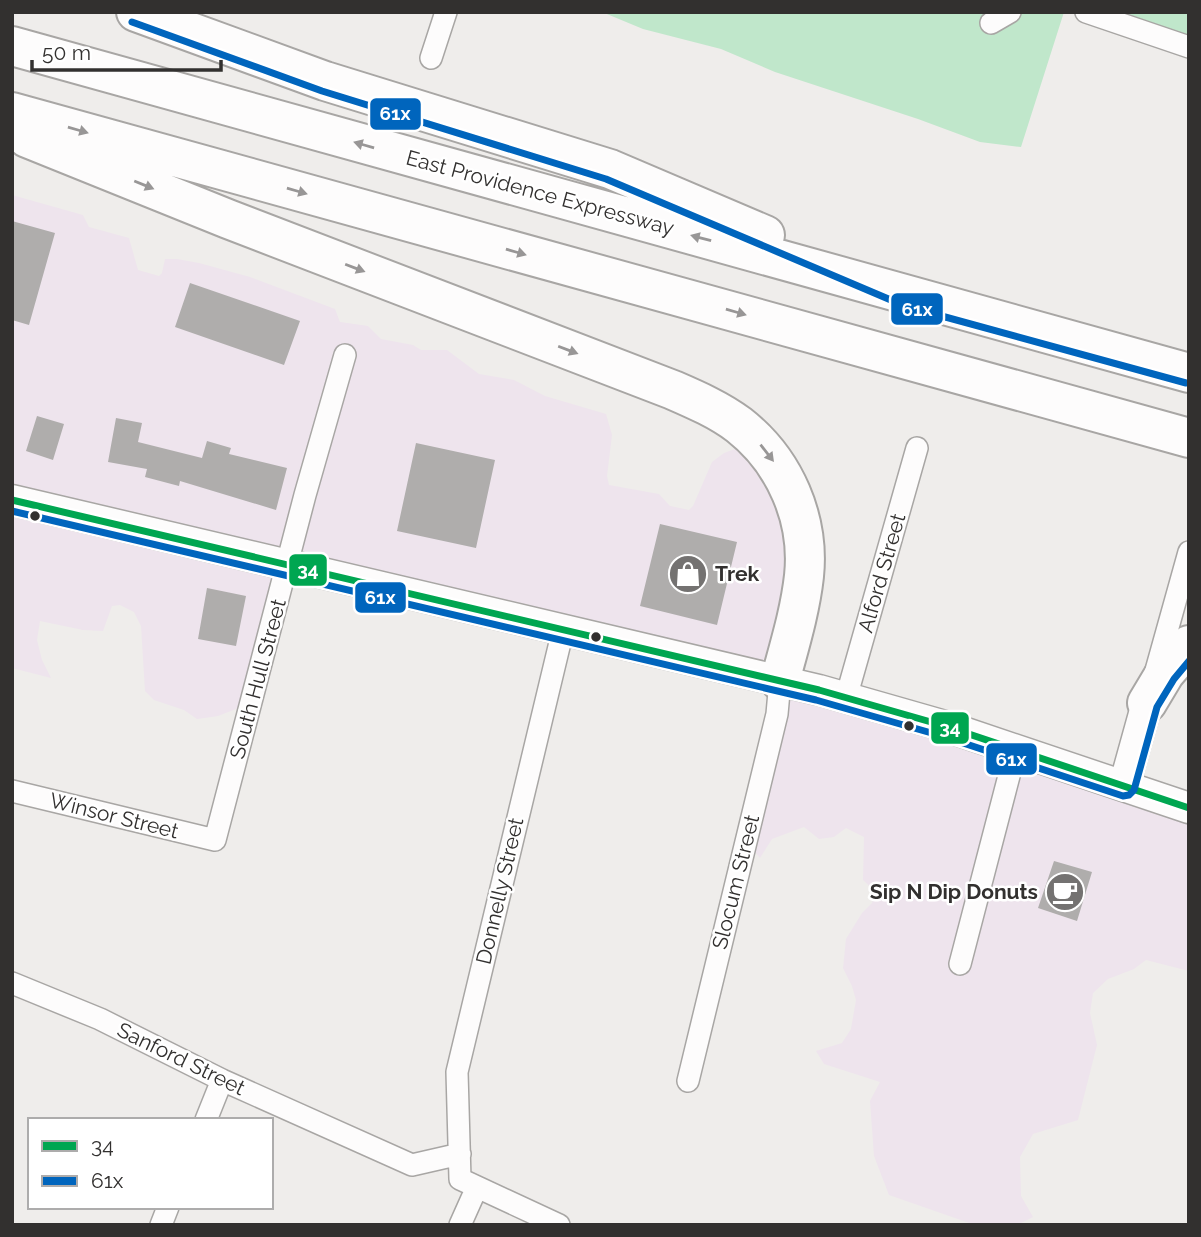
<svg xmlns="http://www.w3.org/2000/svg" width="1201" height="1237" font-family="Raleway,sans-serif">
<rect width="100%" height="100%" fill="#efedeb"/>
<path fill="#eee4ed" d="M12,195L83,215L89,227L129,238L138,270L159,276L162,273L165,259H177L199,263L250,277L335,309L340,322L368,326L381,339L413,345L421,350H447L479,374L514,380L545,396L606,414L612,435L607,476L609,485L659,494L670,506L689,510L693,506L712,462L724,453L749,444L775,477L793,563L773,686L288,574L251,703L218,716L197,719L184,710L154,700L145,691L141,626L134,612L120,605L112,606L103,631L83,630L40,621L37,640L42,660L51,678L12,668Z
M773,688L1189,814V971L1146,960L1134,969L1108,979L1093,993L1090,1013L1097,1045L1078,1120L1033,1134L1020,1157L1021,1196L1033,1217L1019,1224L975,1225L889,1195L874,1156L870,1101L880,1082L824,1064L816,1051L842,1043L851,1029L856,1000L852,986L843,968L846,939L862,913L872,903L876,892L863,880L864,837L846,828L834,837L819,839L804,827L772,839L760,858L752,848Z"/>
<path fill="#c0e7cb" d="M602,12H1064L1021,147L980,142L918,119L775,72L721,49L643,29Z
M1084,12H1189V52Z"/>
<path fill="#afadac" d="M12,221L55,233L29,325L12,320Z
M190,283L300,321L284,365L175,327Z
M37,416L64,424L53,460L26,451Z
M116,418L142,423L138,442L202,458L207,441L231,448L229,454L287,468L276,510L180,481L179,486L145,477L147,469L108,462Z
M416,443L495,460L476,548L397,531Z
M660,524L737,542L717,625L640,606Z
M207,588L246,596L236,646L198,639Z
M1054,861L1092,872L1077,921L1038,908Z"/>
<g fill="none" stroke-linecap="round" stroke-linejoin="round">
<g stroke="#a8a6a4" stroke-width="24">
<path id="minor" d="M1086,12L1189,47
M991,23L1010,12
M431,58L446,12
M1155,674L1189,552
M846,698L917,448
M12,791L215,840L305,495L345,355
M960,964L1016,749
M12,983L100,1019L222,1080L412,1165L460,1154
M688,1081L777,714L780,681
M206,1120L222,1080
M161,1225L168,1207
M460,1225L477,1187
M559,1225L460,1179L457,1072L563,630"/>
</g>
<g stroke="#a8a6a4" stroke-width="33">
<path id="secondary" d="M12,500L819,690L945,726L1189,808
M1124,786L1147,703"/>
</g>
<g stroke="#a8a6a4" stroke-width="42">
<path id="motorway" d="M136,12L325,81L610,169L765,235
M12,46L1189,373
M12,112L1189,438
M27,138L228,219L673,390C696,400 719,410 739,425C785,461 810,519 804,576C800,612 789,647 780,681
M1147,703L1165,673L1189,645"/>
</g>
<use href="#minor" stroke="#fdfcfc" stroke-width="21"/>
<use href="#secondary" stroke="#fdfcfc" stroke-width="30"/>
<use href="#motorway" stroke="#fdfcfc" stroke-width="38"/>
<g stroke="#fff" stroke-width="12">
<path id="bus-1" d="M12,500L819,690L945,726L1189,808"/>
</g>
<g stroke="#fff" stroke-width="12">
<path id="bus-2" d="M132,22L322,91L606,179L905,306L1186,383
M12,511L816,700L942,736L1123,796L1129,795L1134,790L1157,707L1174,679L1189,661"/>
</g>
<use href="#bus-1" stroke="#00a651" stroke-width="7"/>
<use href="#bus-2" stroke="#0065bd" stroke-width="7"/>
</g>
<defs><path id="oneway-solid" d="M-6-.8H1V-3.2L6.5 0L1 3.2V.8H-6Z" transform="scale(1.75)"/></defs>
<g fill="#989696">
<use href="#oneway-solid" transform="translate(78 130) rotate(16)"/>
<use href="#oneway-solid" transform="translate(364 145) rotate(-164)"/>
<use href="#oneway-solid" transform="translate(144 185) rotate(22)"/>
<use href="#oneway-solid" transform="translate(297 191) rotate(16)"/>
<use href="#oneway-solid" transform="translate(701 238) rotate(-165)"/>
<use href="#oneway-solid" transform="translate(516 252) rotate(16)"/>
<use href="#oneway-solid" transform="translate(355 268) rotate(21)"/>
<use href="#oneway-solid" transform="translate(736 312) rotate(16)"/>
<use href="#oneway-solid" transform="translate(568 350) rotate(21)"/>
<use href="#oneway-solid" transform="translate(767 453) rotate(52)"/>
</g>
<defs>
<g id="shop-disc" transform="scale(2.0125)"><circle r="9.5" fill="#747271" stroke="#fff"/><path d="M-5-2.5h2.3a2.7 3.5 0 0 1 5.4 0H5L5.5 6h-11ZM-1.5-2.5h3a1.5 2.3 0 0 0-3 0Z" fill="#fff"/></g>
<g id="cafe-disc" transform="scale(2.0125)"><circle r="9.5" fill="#747271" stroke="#fff"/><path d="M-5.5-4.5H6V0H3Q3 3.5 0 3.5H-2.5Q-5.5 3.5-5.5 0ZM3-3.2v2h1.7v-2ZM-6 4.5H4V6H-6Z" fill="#fff"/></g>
</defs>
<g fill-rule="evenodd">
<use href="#shop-disc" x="688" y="574"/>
<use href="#cafe-disc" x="1065" y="892"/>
</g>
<g fill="#32302f" stroke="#fff" stroke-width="2.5">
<circle cx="35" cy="516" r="6"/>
<circle cx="596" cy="637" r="6"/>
<circle cx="909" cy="726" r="6"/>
</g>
<g text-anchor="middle" stroke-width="5" stroke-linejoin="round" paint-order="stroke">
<g font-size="21" fill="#32302f" stroke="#fff">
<text transform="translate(540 193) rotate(15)" y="7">East Providence Expressway</text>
<text transform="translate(882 573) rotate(-74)" y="7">Alford Street</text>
<text transform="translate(258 679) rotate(-75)" y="7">South Hull Street</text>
<text transform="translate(114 816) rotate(14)" y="7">Winsor Street</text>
<text transform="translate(736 882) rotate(-76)" y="7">Slocum Street</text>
<text transform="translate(500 891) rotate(-77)" y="7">Donnelly Street</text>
<text transform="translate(181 1059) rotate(26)" y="7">Sanford Street</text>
</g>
<g font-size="21" font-weight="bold" fill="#32302f" stroke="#fff" text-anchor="start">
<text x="715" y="581">Trek</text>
<text x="1038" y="899" text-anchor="end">Sip N Dip Donuts</text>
</g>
</g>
<g stroke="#fff" stroke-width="2.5">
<rect x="369" y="97" width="53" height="34" rx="7" fill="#0065bd"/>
<rect x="890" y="292" width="54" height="34" rx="7" fill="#0065bd"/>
<rect x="288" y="553" width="40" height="34" rx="7" fill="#00a651"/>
<rect x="354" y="581" width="53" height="33" rx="7" fill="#0065bd"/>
<rect x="930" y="711" width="40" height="34" rx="7" fill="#00a651"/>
<rect x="985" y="742" width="53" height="34" rx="7" fill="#0065bd"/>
</g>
<g font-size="19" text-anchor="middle" font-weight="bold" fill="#fff">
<text x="395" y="120">61x</text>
<text x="917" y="316">61x</text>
<text x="308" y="576">34</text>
<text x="380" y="604">61x</text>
<text x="950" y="734">34</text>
<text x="1011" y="766">61x</text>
</g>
<rect width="1201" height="1237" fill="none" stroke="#32302f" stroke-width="28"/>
<rect x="28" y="1118" width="245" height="91" fill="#ffffff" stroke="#adacac" stroke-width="2"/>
<rect x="42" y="1141" width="35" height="10" fill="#00a651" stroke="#adacac" stroke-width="2"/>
<text x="91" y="1153" font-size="21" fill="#32302f">34</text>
<rect x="42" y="1176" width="35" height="10" fill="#0065bd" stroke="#adacac" stroke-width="2"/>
<text x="91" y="1188" font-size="21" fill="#32302f">61x</text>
<path d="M32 60v10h189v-10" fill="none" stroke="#32302f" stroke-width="3.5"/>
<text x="42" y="60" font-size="21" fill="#32302f" stroke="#ffffff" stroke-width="5" paint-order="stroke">50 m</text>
</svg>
